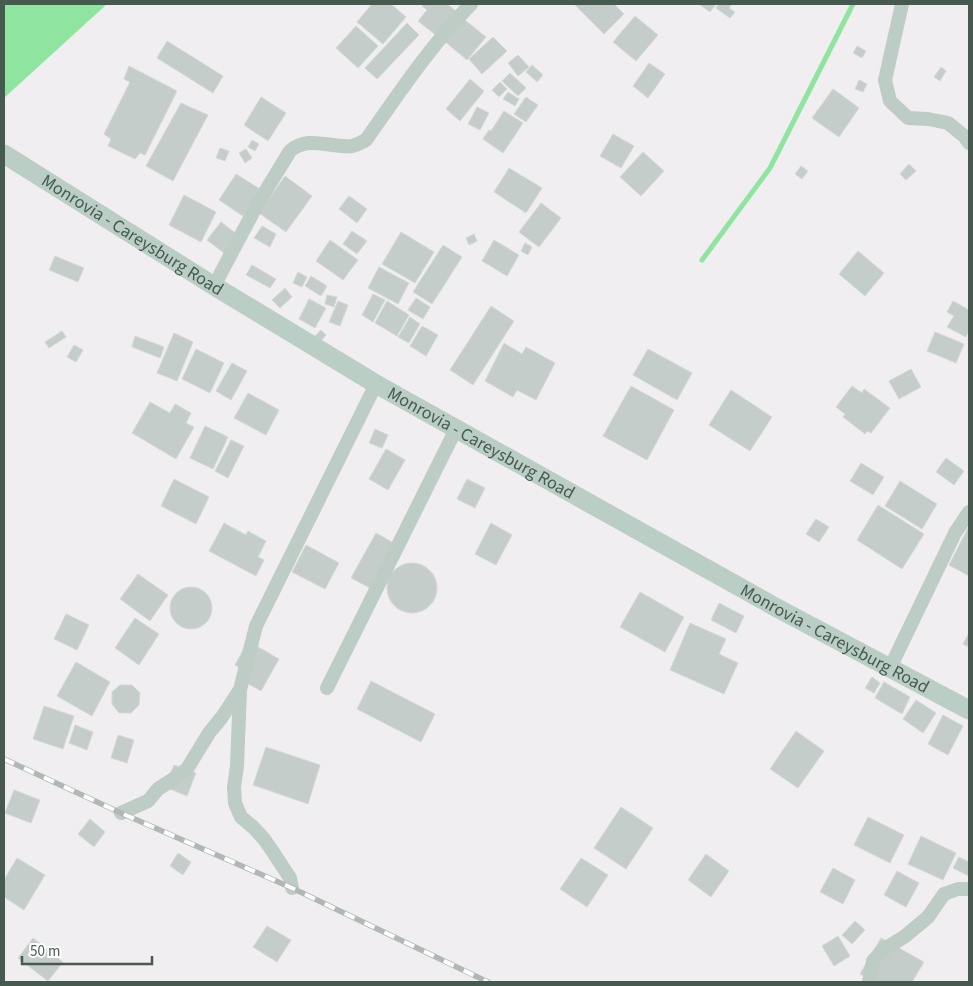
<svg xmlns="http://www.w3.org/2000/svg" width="973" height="986" font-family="'Source Sans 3',sans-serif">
<rect width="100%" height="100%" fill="#f0eef0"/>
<path fill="#8fe5a0" d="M4,4H107L4,98Z"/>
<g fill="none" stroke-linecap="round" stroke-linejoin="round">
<path stroke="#8fe5a0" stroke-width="5" d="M702,260L770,168L853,4"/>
</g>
<path fill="#c5cdca" stroke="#d2d9d7" d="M372,4H391L406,17L383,44L357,22Z
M423,4H447L456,11L437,36L418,21L427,10L422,6Z
M574,4H614L624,14L604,34Z
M699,4H716L710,12Z
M719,4H732L729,8L735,12L730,18L716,8Z
M635,16L658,35L636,61L613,42Z
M461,17L486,37L467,60L443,40Z
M407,23L419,35L377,79L365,68Z
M356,26L378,46L358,68L336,48Z
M493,37L507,51L482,74L469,59Z
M167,41L223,76L213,93L157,58Z
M857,46L866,51L862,58L853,53Z
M518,55L529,67L518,76L508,63Z
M649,63L665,74L648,98L633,86Z
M532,65L543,75L537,82L526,72Z
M129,66L177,91L145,155L140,153L135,159L108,146L111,139L104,134L130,82L124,79Z
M941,67L946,71L940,81L934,77Z
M510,73L526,88L518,96L502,81Z
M470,79L484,91L460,121L446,109Z
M859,80L867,84L863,92L855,89Z
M500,82L507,89L499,97L492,90Z
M833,89L859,108L839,137L812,118Z
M508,92L519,99L515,106L503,99Z
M261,97L286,113L268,141L244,125Z
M526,97L538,105L526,122L514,114Z
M181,103L208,115L173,181L146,166Z
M477,107L489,113L480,130L468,124Z
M504,111L523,123L503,153L483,139L489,130L491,131Z
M613,134L634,146L621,168L600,156Z
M252,140L259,144L255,151L248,147Z
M220,148L229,151L225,161L216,158Z
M246,149L252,158L245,163L239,153Z
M643,152L664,171L641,196L620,177Z
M909,164L916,171L906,180L900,174Z
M801,166L808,171L802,179L795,174Z
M509,168L542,188L526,213L494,192Z
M236,174L260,189L243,216L219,200Z
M285,176L312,196L286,232L259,213Z
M184,195L216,212L201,242L169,225Z
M349,196L367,209L357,223L339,209Z
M541,203L561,218L539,247L519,232Z
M221,222L238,235L224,253L207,240Z
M262,226L276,234L270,247L254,238Z
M352,231L367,241L357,254L343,244Z
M401,232L434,252L415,283L382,264Z
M474,234L477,241L469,245L466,238Z
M330,240L358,260L343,280L316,261Z
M494,240L519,255L507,276L482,261Z
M525,243L532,247L528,255L521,251Z
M443,245L462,257L432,304L413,292Z
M858,251L884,273L865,296L839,274Z
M55,256L84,268L78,282L49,270Z
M252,265L276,279L270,288L246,275Z
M379,267L409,283L398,304L368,288Z
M298,272L307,277L302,287L293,283Z
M311,276L327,286L321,296L305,286Z
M285,288L292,297L280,308L272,300Z
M373,294L385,300L373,322L362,315Z
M327,295L337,297L334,307L325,304Z
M416,298L430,307L423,319L408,310Z
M309,299L326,308L315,328L299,319Z
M338,301L348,305L340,326L329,322Z
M387,301L409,315L397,336L375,323Z
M953,301L969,310V330L966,337L947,327L954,316L947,312Z
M491,306L514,321L473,385L450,370Z
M410,317L420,324L409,343L398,337Z
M422,326L438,335L426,356L410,346Z
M321,330L326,335L321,341L315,336Z
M62,331L66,337L49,348L45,342Z
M935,332L964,344L956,363L927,351Z
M174,333L193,342L177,381L157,373Z
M135,336L164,347L160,358L132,347Z
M504,343L522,354L526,347L555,363L536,400L517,390L513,397L485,381Z
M74,345L83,350L76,362L67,357Z
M196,349L224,363L210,393L182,379Z
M648,349L692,373L677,400L633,375Z
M232,363L247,371L231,400L216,391Z
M911,369L921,387L899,399L889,381Z
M631,386L674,410L647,460L603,436Z
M852,386L862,393L864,389L890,408L871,433L867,431L865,434L843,417L845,414L836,407Z
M731,390L772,417L750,451L709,425Z
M248,393L279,410L266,435L234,418Z
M150,402L170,413L175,404L191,413L186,423L194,427L176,459L132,433Z
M205,426L228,437L213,469L190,458Z
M375,429L388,435L382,448L369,443Z
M231,440L244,446L228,478L215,471Z
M386,449L405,460L388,490L369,479Z
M946,458L964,471L954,485L936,472Z
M861,463L884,477L873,495L850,481Z
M174,479L209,497L196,524L161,506Z
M467,479L485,488L475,508L457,499Z
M900,481L937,504L922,529L885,506Z
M878,505L924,534L902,569L857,540Z
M816,519L829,527L819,542L806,534Z
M224,523L246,535L248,531L266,541L258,557L264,560L256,576L209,551Z
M491,523L512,535L496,565L475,554Z
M968,528L969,529V576L949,565Z
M376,533L399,546L374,590L351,578Z
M306,545L339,563L325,589L292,572Z
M387 588a25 25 0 1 1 50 0a25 25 0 1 1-50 0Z
M138,574L168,595L150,621L120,599Z
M170 608a21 21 0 1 1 42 0a21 21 0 1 1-42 0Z
M640,592L684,617L665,652L620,627Z
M719,603L744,616L736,633L711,620Z
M66,614L89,625L77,650L54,639Z
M135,618L159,634L139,665L115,648Z
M690,623L726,639L719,654L738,663L724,694L670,670Z
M969,633V647L963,644Z
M248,641L279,659L261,691L240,679L245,671L235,665Z
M76,662L110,682L92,716L57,696Z
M872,677L880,683L874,693L865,688Z
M371,681L435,714L421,742L357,709Z
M884,682L910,697L902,714L875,698Z
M120,685H132L140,693L139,705L131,713H119L112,704V692Z
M916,700L936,713L923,733L903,719Z
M44,706L74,716L63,749L33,739Z
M943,715L963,726L948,755L928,744Z
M75,725L93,732L87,750L69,743Z
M796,731L824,751L798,788L770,769Z
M118,735L134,740L127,763L111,758Z
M266,747L320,765L308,804L253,785Z
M174,765L196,773L187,796L165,787Z
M14,790L40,800L31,823L5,813Z
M621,807L653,828L626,869L594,848Z
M868,817L904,835L890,863L854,845Z
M90,819L105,832L94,847L78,834Z
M921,836L956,853L943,880L908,864Z
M178,853L191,862L183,875L170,866Z
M706,854L729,871L711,897L688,880Z
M959,857L969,862V876L953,868Z
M17,858L45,875L24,910L4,897V880Z
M581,858L608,875L587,907L560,889Z
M833,868L855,880L843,904L820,892Z
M897,871L919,883L906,907L884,895Z
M855,921L865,930L852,944L842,935Z
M267,926L291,940L277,962L253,947Z
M838,936L850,956L834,966L822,946Z
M33,938L63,962L48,981L18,958Z
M881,938L924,962L912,982H874L860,974Z"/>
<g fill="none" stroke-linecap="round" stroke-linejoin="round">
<path stroke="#bdccc4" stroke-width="14" d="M902,4L885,80L890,101L908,118L928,119L948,123L964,136L969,143
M214,286L257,205L290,151C309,135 329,148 352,146C357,145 362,142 366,140C399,93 431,45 471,4
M890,668L955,533L969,512
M327,688L456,429
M121,813L148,801L158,789L175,778L187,769L209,733L222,717L239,691
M292,888L290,878L273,852L264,839L253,827L241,817L235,803L234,787L237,766L240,690L256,626L376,384
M869,982L873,961L884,949L904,937L928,917L944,894L958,889H969"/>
<path stroke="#bbcec5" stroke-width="19" id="s1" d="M4,154L214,286L376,384L777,608L969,710"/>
<g stroke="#b0b8b5" stroke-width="5.5">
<path id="rail" d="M4,759L121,813L292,888L488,982"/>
</g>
<use href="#rail" stroke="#fff" stroke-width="4" stroke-dasharray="11" stroke-linecap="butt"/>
</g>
<g text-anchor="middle" stroke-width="4" stroke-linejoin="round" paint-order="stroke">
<g font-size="18" fill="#475a50" stroke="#fff">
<text dy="6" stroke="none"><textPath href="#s1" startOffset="152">Monrovia - Careysburg Road</textPath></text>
<text dy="6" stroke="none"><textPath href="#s1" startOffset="558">Monrovia - Careysburg Road</textPath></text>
<text dy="6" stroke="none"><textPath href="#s1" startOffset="962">Monrovia - Careysburg Road</textPath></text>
</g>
</g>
<rect width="973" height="986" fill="none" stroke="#475a50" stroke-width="10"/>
<path d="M22 956v8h130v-8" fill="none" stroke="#475a50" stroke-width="2.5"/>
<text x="30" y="956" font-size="15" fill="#475a50" stroke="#ffffff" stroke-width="4" paint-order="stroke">50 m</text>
</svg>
